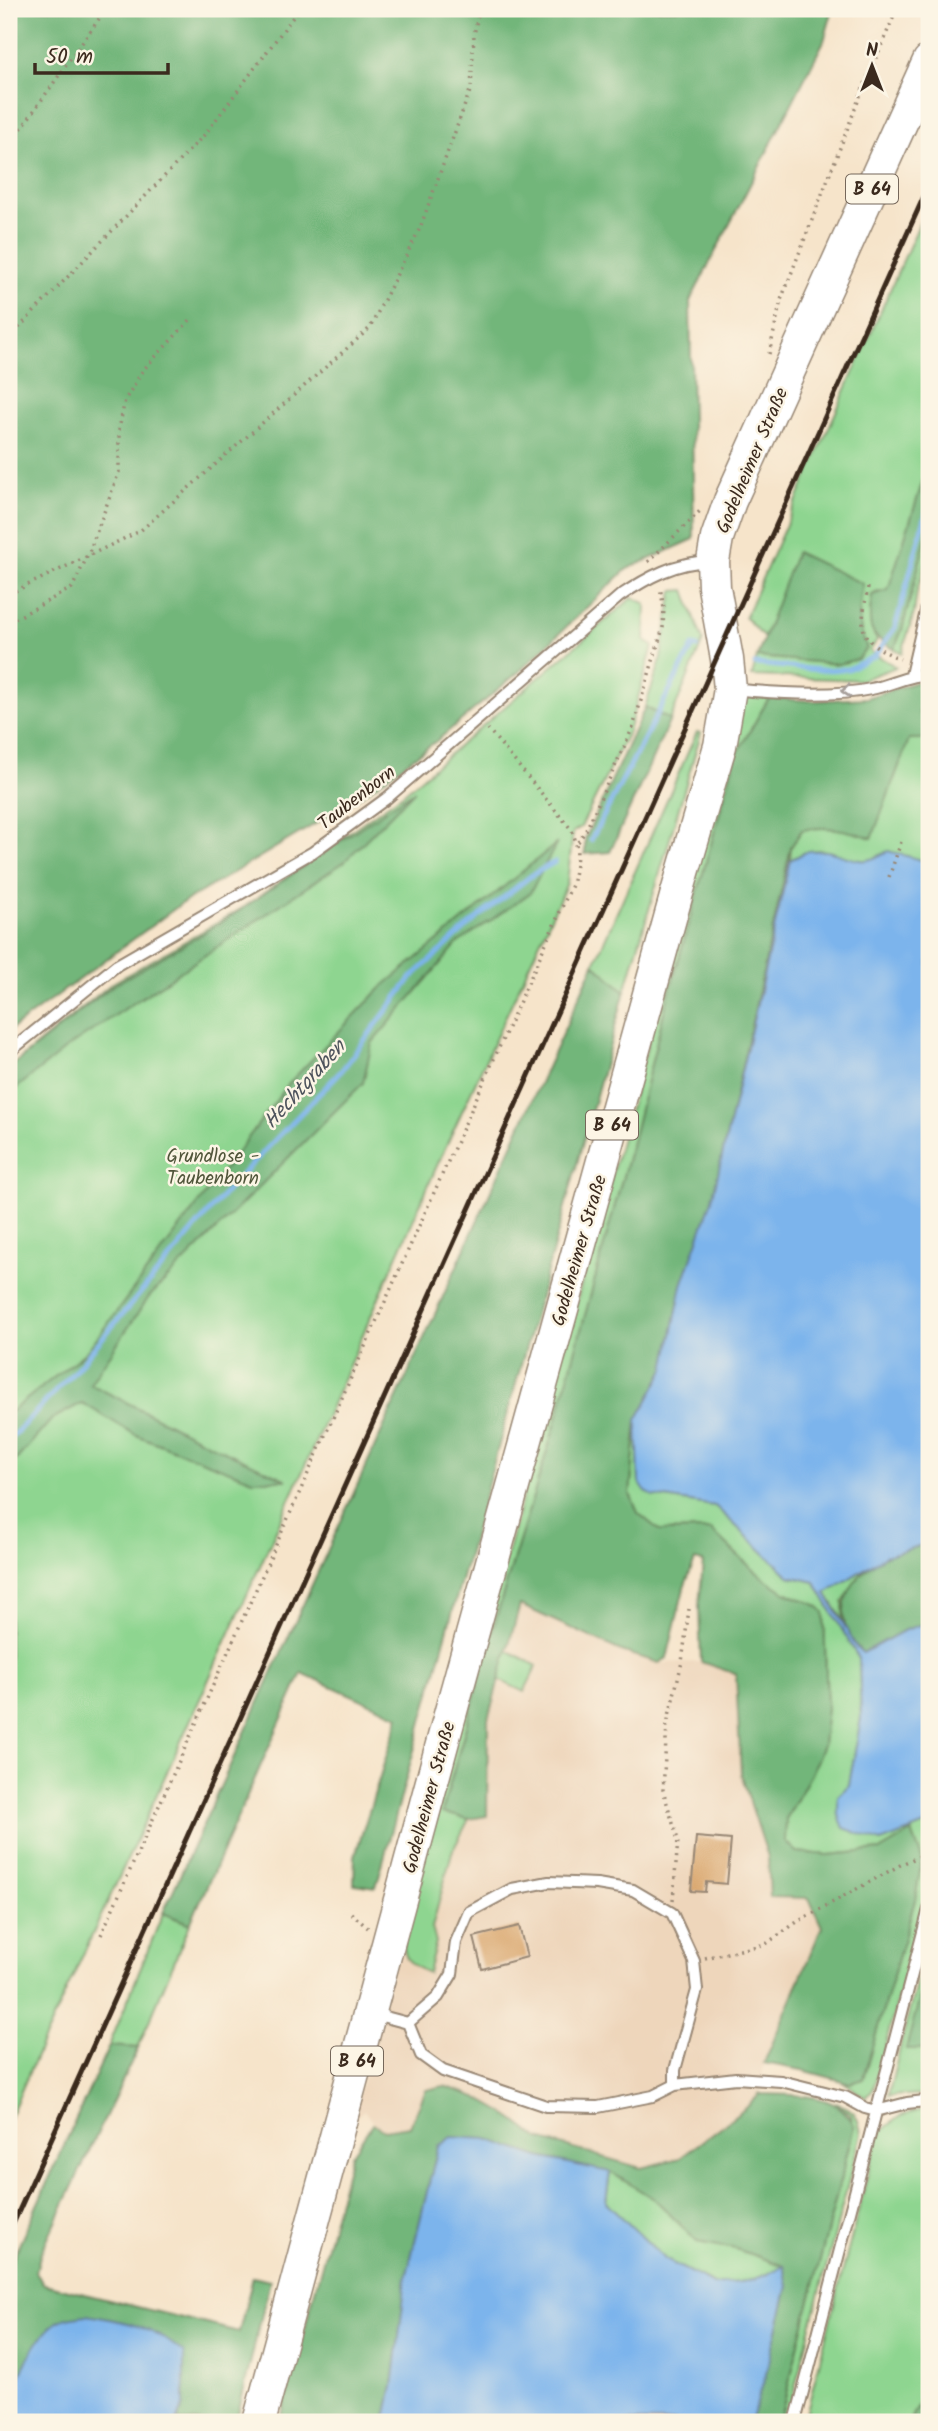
<svg xmlns="http://www.w3.org/2000/svg" width="938" height="2431" font-family="Kalam,sans-serif">
<rect width="100%" height="100%" fill="#fcf5e5"/>
<filter id="ink" filterUnits="userSpaceOnUse"><feTurbulence type="fractalNoise" baseFrequency=".0143" numOctaves="2"/><feDisplacementMap in="SourceGraphic" scale="14" xChannelSelector="R" yChannelSelector="G"/><feConvolveMatrix kernelMatrix="1 2 1 2 8 2 1 2 1" color-interpolation-filters="sRGB"/></filter>
<filter id="wash" filterUnits="userSpaceOnUse"><feTurbulence type="fractalNoise" baseFrequency=".00686" numOctaves="4" result="noise"/><feDisplacementMap in="SourceGraphic" scale="28" xChannelSelector="R" yChannelSelector="G"/><feGaussianBlur stdDeviation="1.57" result="paint"/><feColorMatrix in="noise" values="0 0 0 0 0 0 0 0 0 0 0 0 0 0 0 0 0 1.4 0 .05"/><feComposite in="paint" operator="in"/></filter>
<g filter="url(#wash)">
<rect width="100%" height="100%" fill="#f6e4ca"/>
<path fill="#eed6bb" d="M520,1605L621,1651L659,1663L701,1662L736,1674L741,1774L768,1857L770,1897H809L822,1927L764,2063L760,2094L746,2108L680,2158L642,2168L539,2139L504,2113L476,2097L426,2091L410,2126L384,2130L373,2123L364,2110L352,2120L402,1933L436,1943L432,1928L452,1852L469,1819L487,1817L488,1719L499,1680L524,1692L536,1667L507,1650Z"/>
<path fill="#8ed590" stroke="#648057" stroke-width="2" d="M929,202V462L888,591H879L872,595C870,611 867,626 877,640L870,651L896,667L861,680L752,676L757,657L839,664L859,631L857,617L863,584L796,553L764,638L745,617Z
M929,527V553L917,590L914,613L902,653L894,649L902,630Z
M685,590L703,641L670,720L645,707L660,663L673,591Z
M633,597L646,604L645,641L653,646L628,732L581,827L573,832L567,883L436,1168L297,1484L129,1856L40,2047L9,2119V1068L111,984L246,906L404,793Z
M747,697L769,698L736,755L664,1012L629,1154L556,1422L501,1601L442,1812L469,1819L452,1852L432,1928L436,1942L428,1973C406,1964 403,1956 402,1933L743,700Z
M697,732L701,733L625,991L594,964Z
M909,739H929V862L888,851C848,876 845,845 810,851C803,852 796,857 790,860L791,847L802,830C826,825 848,830 872,838Z
M637,1420L639,1482L653,1496L715,1506L789,1576L815,1582L859,1659L861,1718L849,1785L881,1842L925,1825L929,1827V1885L873,2090L866,2098L841,2080L850,2083L863,2079L915,1900L922,1859L912,1832L881,1850L828,1855L796,1852L784,1841L786,1819L811,1774L823,1744L827,1708L824,1612C816,1602 803,1601 791,1595C760,1580 736,1553 711,1530L660,1531L638,1513L630,1494Z
M865,1569L843,1602V1620L826,1593Z
M507,1650L537,1666L524,1692L499,1680Z
M163,1913L190,1924L138,2048L109,2046Z
M929,1933V1980L924,1981L907,2049H923L929,2040V2094L888,2096Z
M835,2103C854,2108 858,2114 861,2134L786,2422H779L854,2126L850,2113Z
M929,2108V2382L911,2418L913,2422H804L878,2134L900,2116Z
M610,2172L656,2200L697,2242L736,2249L784,2266L754,2280L716,2285L666,2260L606,2202Z"/>
<path fill="#72b67a" stroke="#56704c" stroke-width="2" d="M9,9H833L824,41L690,301L694,539L627,569L521,670L439,739L357,799L181,904L9,1031Z
M929,462V527L902,630L894,649C865,633 869,625 872,595L888,590Z
M796,552L863,584C859,611 856,623 867,648L858,659L839,664L757,657Z
M922,680L929,687L919,713L929,718V739H909L872,838C848,830 826,825 802,830L791,847L712,1201L682,1285L665,1369L637,1420L630,1494L638,1513L660,1531L711,1530C736,1553 760,1580 791,1595C803,1601 816,1602 824,1612L827,1708L823,1745L811,1774L786,1819L785,1841L796,1852L828,1855L881,1850L912,1832L922,1859L915,1900L863,2079L850,2083L802,2070L764,2063L822,1927L809,1898L770,1897L768,1857L741,1774L736,1674L701,1662L699,1606L703,1562L695,1560L684,1588L667,1658L659,1663L621,1651L520,1605L488,1719L487,1816L469,1819L442,1813L501,1601L556,1422L629,1154L664,1012L736,755L769,698L813,701L866,698Z
M645,707L670,720L610,852L585,854V839Z
M415,790L344,862L68,1047L9,1094V1068L112,986L221,923Z
M557,843L530,893L458,943L372,1043L363,1083L149,1297L90,1384L203,1441L287,1480H253L136,1435L82,1403L52,1419L9,1468V1413L86,1352L291,1081L381,988Z
M594,964L625,991L376,1887L354,1884L355,1856L399,1716L302,1673L190,1924L163,1913Z
M929,1543V1622L905,1630L863,1653C828,1621 845,1579 882,1558C895,1550 914,1548 929,1543Z
M929,1980V2040L923,2049H906L924,1981Z
M109,2046L138,2048L40,2255L36,2273L44,2284L239,2332L253,2277L270,2281L236,2422H177L184,2405V2353L16,2383L9,2409V2267Z
M444,2086L476,2097L504,2113L539,2139L641,2168L680,2158L746,2108L760,2094C791,2095 841,2091 854,2126L779,2422H751L766,2374L788,2286L784,2266L736,2249L697,2242L656,2200L610,2172L539,2157L487,2139L451,2137L438,2147L406,2278L393,2387L385,2422H280L351,2155L373,2123L384,2130L410,2126L426,2090Z
M929,2382V2422H913L911,2418Z"/>
<path fill="#7cb4ec" stroke="#5c6f85" stroke-width="2" d="M808,851C816,851 824,850 831,852C857,859 862,867 888,851L929,862V1543L885,1556L826,1593L857,1648L863,1653L905,1630L929,1622V1813L925,1825L881,1842L844,1828L838,1813V1796L849,1785L861,1718L859,1659L815,1582L789,1576L715,1506L653,1496L645,1491L639,1482L637,1420L665,1369L682,1285L712,1200L790,860Z
M451,2137L487,2139L539,2157L610,2172L606,2202L666,2260L715,2285L754,2280L784,2266L788,2286L766,2374L751,2422H385L393,2387L406,2278L438,2147Z
M86,2315C126,2321 152,2326 184,2353V2405L177,2422H9C9,2392 33,2337 59,2321C67,2317 78,2316 86,2315Z"/>
<g fill="none" stroke-linecap="round" stroke-linejoin="round">
<path stroke="#7cb4ec" stroke-width="5" d="M755,664L821,670L848,669L875,656L895,628L929,503
M591,840L693,646L697,647
M9,1440L72,1374L230,1187L342,1070L413,976L476,919L532,875L555,862"/>
</g>
<g id="blocks">
<path fill="#d9a66d" d="M696,1837L731,1840L727,1884L706,1882L705,1892L691,1891Z
M519,1926L527,1957L482,1969L474,1937Z"/>
</g>
</g>
<g filter="url(#ink)">
<use href="#blocks" fill-opacity="0" stroke="#988774" stroke-width="2"/>
<g fill="none" stroke-linecap="round" stroke-linejoin="round">
<g stroke="#988774" stroke-width="14">
<path id="lane" d="M911,675L929,598
M732,689C771,693 833,697 871,689C891,685 908,675 929,674
M9,1052L117,965L313,852L387,798L620,596C648,577 676,562 710,561
M374,2014L408,2023
M408,2023L421,2055L443,2071L546,2106L598,2107L653,2096L675,2085L736,2078L781,2081L845,2097L865,2108L876,2111L907,2103L925,2101
M408,2023L438,1997L452,1974L456,1942L469,1912L512,1889L549,1882L597,1884L633,1890L672,1913L694,1961L697,1990L675,2070V2085
M795,2422L929,1909"/>
</g>
<g stroke="#988774" stroke-width="35">
<path id="primary" d="M259,2422L454,1700L677,893L720,746L730,689L727,659L714,587L713,561L717,538L730,501L929,61"/>
</g>
<path stroke="#988774" stroke-width="3.5" stroke-dasharray="2 5" stroke-linecap="butt" d="M9,146L106,9
M9,338L206,133L299,9
M769,354L781,300L862,91L897,9
M648,562L700,511
M868,587C860,632 856,639 900,659
M9,594L140,531L370,328L420,228L471,88L474,35L479,9
M9,622L72,588L88,555L119,472V429L125,400L143,370L192,318
M578,842L586,830L633,727L663,628L664,608L660,588
M889,877L901,842
M673,1900L678,1840L663,1790L667,1724L682,1662L689,1609
M351,1913L368,1928
M101,1935L572,885C576,865 581,849 571,829L488,729
M705,1958L766,1944L797,1922L904,1863L929,1852"/>
<use href="#lane" stroke="#fff" stroke-width="10"/>
<use href="#primary" stroke="#fff" stroke-width="32"/>
<path stroke="#3b2a1e" stroke-width="5" d="M9,2233L929,185"/>
</g>
<defs><path id="oneway-chevron" d="M-2-3.5L2.5 0L-2 3.5" fill="none" stroke-width="1.6" stroke-linecap="round" stroke-linejoin="round" transform="scale(1.75)"/></defs>
<use stroke="#a79f9a" href="#oneway-chevron" transform="translate(846 691) rotate(176)"/>
</g>
<g text-anchor="middle" stroke-width="5" stroke-linejoin="round" paint-order="stroke">
<g fill="#fcf5e5" stroke="#75675a" stroke-width="2">
<rect x="846" y="174.5" width="52" height="29" rx="5"/>
<rect x="586" y="1110.5" width="52" height="29" rx="5"/>
<rect x="331" y="2046.5" width="52" height="29" rx="5"/>
</g>
<g font-size="18" font-weight="bold" fill="#3b2a1e">
<text x="872" y="195">B 64</text>
<text x="612" y="1131">B 64</text>
<text x="357" y="2067">B 64</text>
</g>
<g font-size="19" fill="#3b2a1e" stroke="#fcf5e5">
<text transform="translate(751 460) rotate(-67)" y="7">Godelheimer Straße</text>
<text transform="translate(356 797) rotate(-38)" y="7">Taubenborn</text>
<text transform="translate(578 1250) rotate(-74)" y="7">Godelheimer Straße</text>
<text transform="translate(428 1797) rotate(-75)" y="7">Godelheimer Straße</text>
</g>
<g font-size="19" fill="#50553a" stroke="#fcf5e5">
<text x="213" y="1162">Grundlose -<tspan x="213" dy="22">Taubenborn</tspan></text>
</g>
<g font-size="21" font-style="italic" fill="#4e535c" stroke="#fcf5e5">
<text transform="translate(304 1084) rotate(-48)" y="7">Hechtgraben</text>
</g>
</g>
<rect width="938" height="2431" fill="none" stroke="#fcf5e5" stroke-width="35"/>
<g transform="translate(872 66)" stroke="#fcf5e5" stroke-width="5" paint-order="stroke">
<path d="M0-5L12 26L0 18L-12 26Z" fill="#3b2a1e"/>
<text y="-10" font-size="19" font-weight="bold" text-anchor="middle" fill="#3b2a1e">N</text>
</g>
<path d="M35 63v10h133v-10" fill="none" stroke="#3b2a1e" stroke-width="3.5"/>
<text x="46" y="63" font-size="21" fill="#3b2a1e" stroke="#fcf5e5" stroke-width="5" paint-order="stroke">50 m</text>
</svg>
